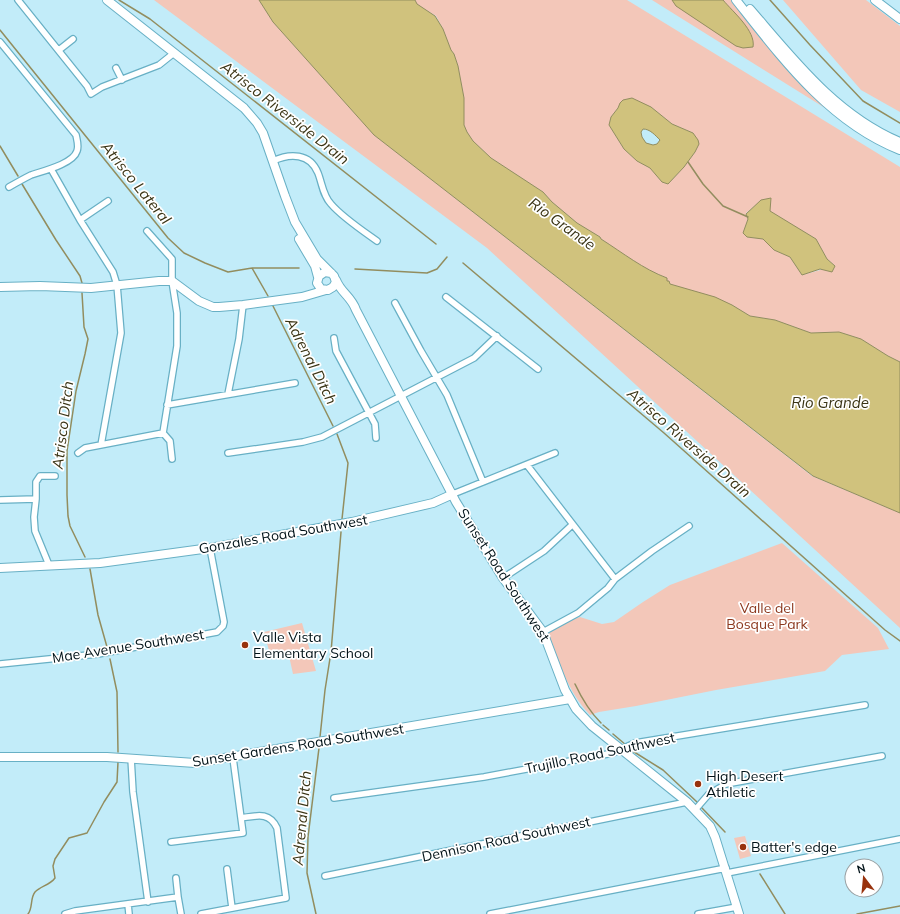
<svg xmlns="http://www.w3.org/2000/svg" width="900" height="914" font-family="Mulish,sans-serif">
<rect width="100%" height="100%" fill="#c2ecf9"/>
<path fill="#f3c7b9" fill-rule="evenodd" d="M154,0H259L273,22L374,135L812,476L900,513V628L487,248Z
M415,0H627L900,167V362L888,356L861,339L839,332L811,333L775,320L750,316L732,305L669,284L667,281V278C643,269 622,253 601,239L600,237L577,223L552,202L543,192L491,158L473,141L467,132L464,125V98L458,66L454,54L451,50L443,29L436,16L416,4ZM651,107L672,124L693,133L695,152L684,167L668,184L662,182L650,168L637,161L624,149L609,125L611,117L618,108ZM771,198L769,211L816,239L827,259L835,266L802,275L790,257L774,250L763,239L747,237L743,233L748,219L746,213L761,201Z
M652,0H741L825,108Z
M783,0H866L900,26V112L861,90Z
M782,543L878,628L889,649L842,655L825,671L716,690L636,706L599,712L590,715C568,692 559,661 546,633L566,622L580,617L602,624L614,622L643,602L670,585Z
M302,623L316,671L293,674L289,656L271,658L264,632Z
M745,836L751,856L740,859L734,838Z"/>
<path fill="#d0c27d" stroke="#928d5f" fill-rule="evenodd" d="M259,0H415L417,4L435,16L443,29L451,50L454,54L458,66L464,98V125L467,132L473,141L491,158L543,192L552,202L577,223L600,237L601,239C623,253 643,269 667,278V281H669L670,284L715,297L732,305L750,316L775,320L811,333L839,332L861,339L888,356L900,362V513L813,476L374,135L273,22Z
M672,0H723C733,12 756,31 753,47L743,48L736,46L676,6Z
M632,98L651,107L672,124L693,133L698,140L699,144L695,152L684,167L668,184L662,182L650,168L637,161L624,149L609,125L611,117L618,108L620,103L623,100ZM643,129C650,129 655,135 660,140L657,144L653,145L646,143L642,137L641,132Z
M771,198L770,211L816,239L827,259L835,266L832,272L820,269L802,275L790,257L774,250L763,239L747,237L743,233L748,219L746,214L761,200Z"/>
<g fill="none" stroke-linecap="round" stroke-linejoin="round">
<path stroke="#928d5f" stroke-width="1.5" d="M119,0L150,19L436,244
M770,0L810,45L863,101L900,123
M0,30L168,238L184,253L205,263L228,272L252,268H299
M0,146L18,176
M688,162L703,184L723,206L748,217
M22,184L56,240L80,276L82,283
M463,263L664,433L885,630L900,641
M252,268L268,296
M355,269L427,273L437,269L447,257
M82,293L84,327L88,339L85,354L76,391L67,451V495L68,516L70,526L85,557
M272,304L333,426
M337,434L348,463L342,519
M90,569L98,615L107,647
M110,659L117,692L118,752
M575,684C582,699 589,711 601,723
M603,725L609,730
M613,734L626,745
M320,737L325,690L331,652L341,532
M631,750L663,770L697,802
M702,808L725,832
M760,874L785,914
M28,914C33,908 30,898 35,892C41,886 50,885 55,878L53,866L55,859L69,838L87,833L104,802L117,782L118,762
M316,914L307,873L308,837L319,748
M857,914L900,906"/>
<g stroke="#68b0c5" stroke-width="8">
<path id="street" d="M18,0L87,86L91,94L102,87L159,65L174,53
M0,42L76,135C77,140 79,146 77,151C73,164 43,171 31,175C23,179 16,183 9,187
M59,50L73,39
M116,68L122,80
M273,161C290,153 310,153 318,173C322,183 323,196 331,204C342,217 363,231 377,241
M51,169L80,220L113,272L117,285L121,333L101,445
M80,220L108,201
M147,231L172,259V281L177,313V346L163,433L170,441L172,459
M446,297L538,369
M395,303L421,351L447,395L483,482
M334,338L336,351L375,424L376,438
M228,394L239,339L243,305
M167,405L295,383
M78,453L85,448L163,433
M228,453L303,442L322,437L474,358L497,336
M527,465L615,579
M453,494L555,453
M0,500L36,499
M49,565L35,531L34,517L36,499V482L40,476H55
M503,578L544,551L572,525
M543,632L578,613L608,588L615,579L652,551L689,526
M0,664L98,654L217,632L223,626L224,622L210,548
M131,758L133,792L148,902
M334,798L484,777L613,753L635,743L865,705
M695,810L708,795L726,784L882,756
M171,842L243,833L233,758
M227,869L232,908
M727,873L900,839
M325,876L687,802
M176,878L178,897
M128,904L129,914
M65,914L75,911L178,897L181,914
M201,914L286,898L277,828C269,811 256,816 241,818
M490,914L726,868
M698,914L737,907"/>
</g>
<g stroke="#68b0c5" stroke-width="10">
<path id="secondary" d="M107,0L244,108L257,123L263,133L285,196L295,222L317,259L334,276L336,282L333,287L328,290L321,289L317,283L319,276L325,272L331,273
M736,0C782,58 829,122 900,150
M875,0L900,19
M750,9C794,60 836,115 900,142
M299,239L315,266L318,277
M336,280C341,293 351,296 356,310L456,502L503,578L543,632L565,690L576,709L592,726L687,802L710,826L715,837L739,914
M0,287L40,286L91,288L159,281H172L199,301L213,307H219L243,305L302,297L326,290
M0,568L100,563L210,548L352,522L433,503L453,494
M0,757H107L195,763L570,699"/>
</g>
<use href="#street" stroke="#fff" stroke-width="5.5"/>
<use href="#secondary" stroke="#fff" stroke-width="8"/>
</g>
<g fill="#98320d" stroke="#fff" stroke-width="1.5">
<circle cx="245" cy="645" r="4"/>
<circle cx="698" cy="784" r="4"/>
<circle cx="743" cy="847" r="4"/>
</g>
<g text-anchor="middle" stroke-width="3.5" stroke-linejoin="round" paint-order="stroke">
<g font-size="14" fill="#001218" stroke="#fff">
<text transform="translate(283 534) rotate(-10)" y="5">Gonzales Road Southwest</text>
<text transform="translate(504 575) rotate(57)" y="5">Sunset Road Southwest</text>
<text transform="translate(128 646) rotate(-9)" y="5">Mae Avenue Southwest</text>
<text transform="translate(298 745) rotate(-9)" y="5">Sunset Gardens Road Southwest</text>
<text transform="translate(600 753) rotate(-12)" y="5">Trujillo Road Southwest</text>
<text transform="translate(506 839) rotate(-12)" y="5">Dennison Road Southwest</text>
</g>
<g font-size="14" fill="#8c381e" stroke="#fff">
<text x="767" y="613">Valle del<tspan x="767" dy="16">Bosque Park</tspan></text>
</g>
<g font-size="14" fill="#001218" stroke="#fff" text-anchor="start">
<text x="253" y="642">Valle Vista<tspan x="253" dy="16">Elementary School</tspan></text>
<text x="706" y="781">High Desert<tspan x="706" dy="16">Athletic</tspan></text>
<text x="751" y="852">Batter's edge</text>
</g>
<g font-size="15" font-style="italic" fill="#3a3415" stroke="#fff">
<text transform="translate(285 113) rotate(38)" y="5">Atrisco Riverside Drain</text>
<text transform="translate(136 183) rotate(51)" y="5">Atrisco Lateral</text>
<text transform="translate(562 224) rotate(36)" y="5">Rio Grande</text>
<text transform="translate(311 361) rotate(63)" y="5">Adrenal Ditch</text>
<text x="830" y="408">Rio Grande</text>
<text transform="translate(63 425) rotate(-83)" y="5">Atrisco Ditch</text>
<text transform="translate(689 443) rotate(41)" y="5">Atrisco Riverside Drain</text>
<text transform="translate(302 818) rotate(-85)" y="5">Adrenal Ditch</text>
</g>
</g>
<g transform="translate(864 878) rotate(344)"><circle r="19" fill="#ffffff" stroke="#99a0a3"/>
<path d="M0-3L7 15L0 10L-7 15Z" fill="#98320d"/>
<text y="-6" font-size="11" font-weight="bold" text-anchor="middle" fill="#001218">N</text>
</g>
</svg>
